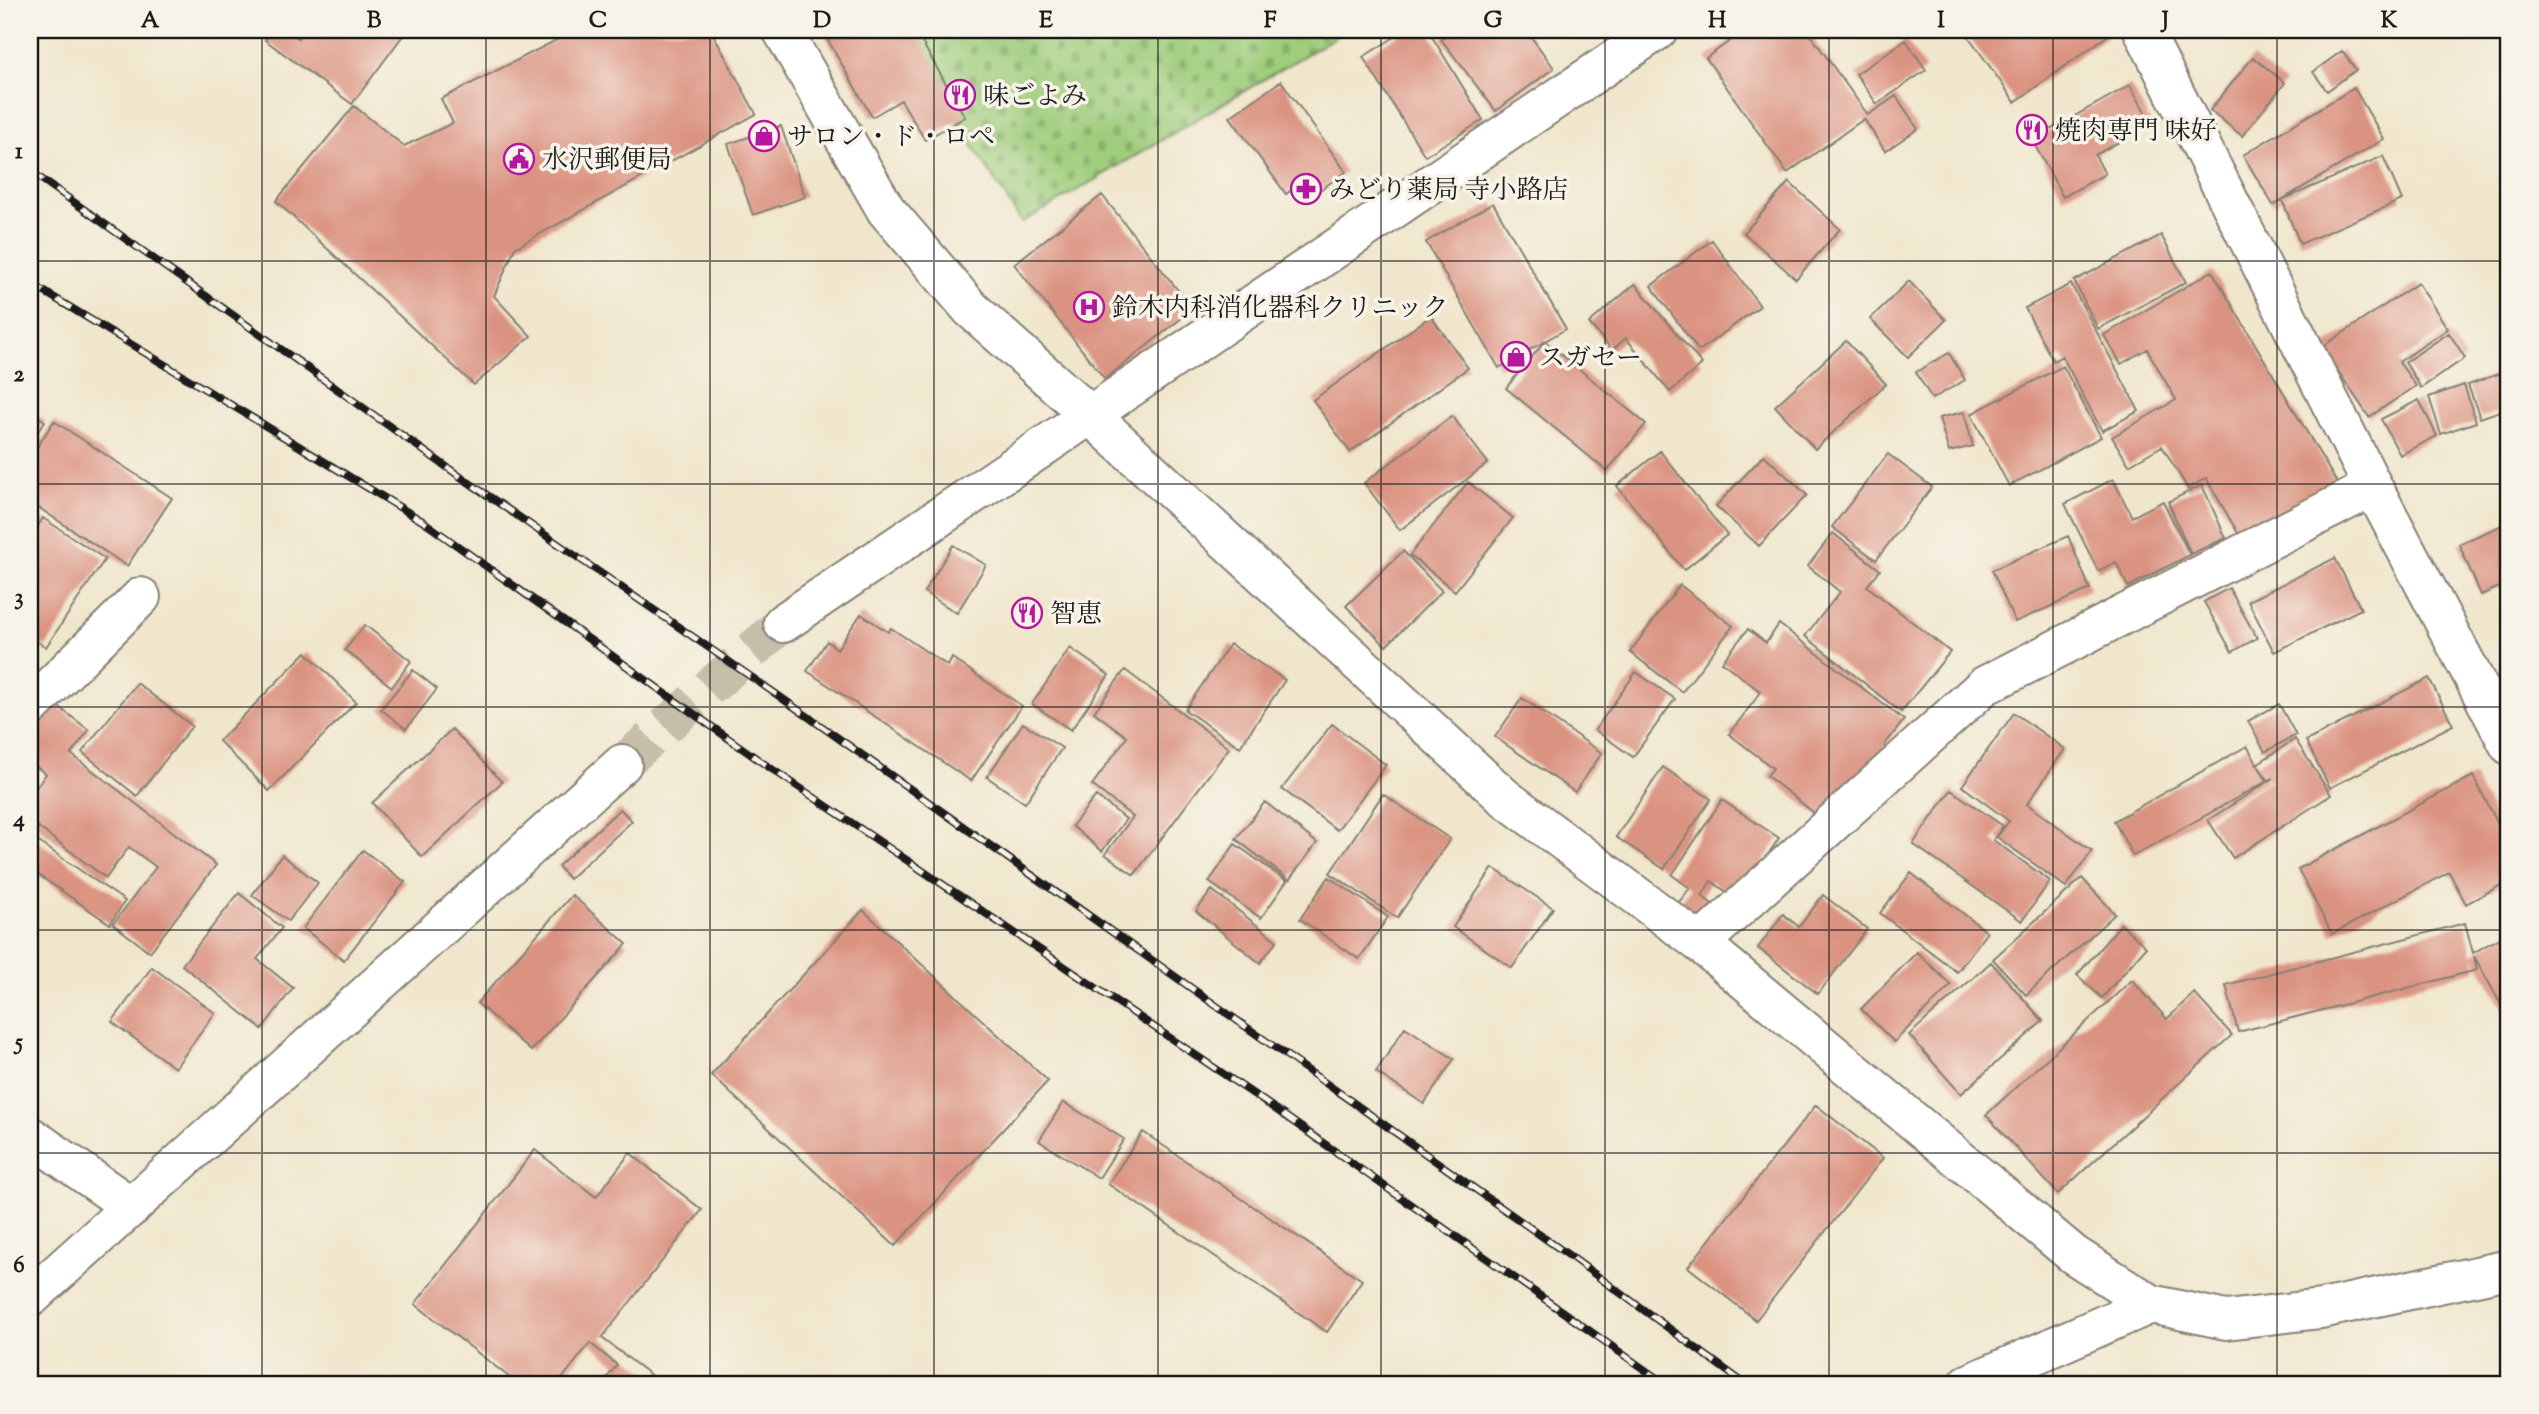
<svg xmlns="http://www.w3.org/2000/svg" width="2539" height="1414" font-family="'Sorts Mill Goudy','Noto Serif JP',serif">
<defs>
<pattern id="cemetery-stones" width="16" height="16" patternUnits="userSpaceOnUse" patternTransform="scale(1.75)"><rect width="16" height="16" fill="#9ecd7b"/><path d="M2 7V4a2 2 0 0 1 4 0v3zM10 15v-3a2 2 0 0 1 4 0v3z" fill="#88af6a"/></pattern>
</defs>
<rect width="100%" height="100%" fill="#f7f3e8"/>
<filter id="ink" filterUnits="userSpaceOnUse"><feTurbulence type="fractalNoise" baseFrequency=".0143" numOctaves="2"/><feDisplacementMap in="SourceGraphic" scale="14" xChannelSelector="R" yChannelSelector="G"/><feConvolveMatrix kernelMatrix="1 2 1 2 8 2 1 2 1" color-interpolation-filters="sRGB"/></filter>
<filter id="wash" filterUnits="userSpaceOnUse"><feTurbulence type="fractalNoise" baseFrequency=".00686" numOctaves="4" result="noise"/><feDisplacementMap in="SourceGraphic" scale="28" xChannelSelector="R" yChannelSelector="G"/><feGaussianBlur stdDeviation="1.57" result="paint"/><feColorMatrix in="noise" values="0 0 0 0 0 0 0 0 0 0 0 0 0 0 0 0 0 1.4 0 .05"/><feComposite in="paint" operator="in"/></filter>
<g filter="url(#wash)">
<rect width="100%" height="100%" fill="#f0e6cc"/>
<path fill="url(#cemetery-stones)" stroke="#5d744c" stroke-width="2" d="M899,30H1347L1022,223Z"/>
<g id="blocks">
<path fill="#db9381" d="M272,30H288L298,38L304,30H407L352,104L265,40Z
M576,30H711L756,114L515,248L494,296L531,336L474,385L276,201L354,106L404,146L453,123L441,99Z
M822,30H915L965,117L925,140L901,100L872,117Z
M1406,30H1428L1483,120L1425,156L1363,57Z
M1454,30H1526L1554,68L1496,111L1441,39Z
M1745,30H1807L1868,115L1896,96L1918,129L1885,151L1864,119L1787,173L1706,58Z
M1964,30H2103L2107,36L2015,102Z
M1906,40L1926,70L1877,104L1856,74Z
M2342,51L2356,70L2327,91L2313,72Z
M2253,57L2285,83L2242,136L2210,110Z
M1281,81L1346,172L1317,192L1307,179L1286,194L1230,117Z
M2130,85L2152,124L2095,155L2105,174L2063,197L2032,140Z
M2354,88L2384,139L2273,205L2243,155Z
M781,126L805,197L753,215L728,144Z
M2383,156L2402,200L2300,244L2282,200Z
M1789,182L1840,229L1796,279L1744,233Z
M1102,195L1193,309L1105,379L1014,264Z
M1493,203L1566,329L1545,341L1646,424L1607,471L1506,388L1545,341L1499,368L1426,242Z
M2161,235L2186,282L2098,329L2074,281Z
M1712,240L1760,306L1699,351L1651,286Z
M2212,271L2337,483L2242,540L2206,478L2188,489L2162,446L2129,465L2112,437L2176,400L2147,349L2121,364L2104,335Z
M1909,281L1946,320L1908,357L1870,319Z
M2418,283L2448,329L2399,362L2416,386L2369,417L2322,347Z
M1635,284L1702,364L1670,392L1626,338L1612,350L1589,323Z
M2071,284L2139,411L2102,431L2062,356L2053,361L2025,308Z
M1431,316L1468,368L1350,452L1313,400Z
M2449,333L2465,358L2421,388L2405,362Z
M1846,341L1886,384L1815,449L1775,406Z
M1949,353L1965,380L1932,399L1916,372Z
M2063,366L2101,437L2009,486L1971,414Z
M2509,370V408L2480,418L2468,385Z
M2464,385L2476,422L2441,434L2429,397Z
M2419,400L2437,436L2400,455L2381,419Z
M30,411L45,421L30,444Z
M1964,412L1973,446L1949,452L1939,418Z
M1452,416L1488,463L1400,530L1364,483Z
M54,421L172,498L127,566L30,502V458Z
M1660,451L1727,535L1684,570L1617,486Z
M1888,454L1932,487L1876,560L1832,527Z
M1764,455L1807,495L1759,546L1716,506Z
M2113,479L2132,517L2163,501L2190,555L2128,587L2116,562L2098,571L2065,504Z
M1468,482L1513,518L1455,591L1410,555Z
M2202,485L2226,538L2191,554L2168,502Z
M43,518L105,559L46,647L30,637V538Z
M2509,522V583L2481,595L2459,544Z
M1833,533L1880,570L1867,586L1950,652L1901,712L1805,636L1840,592L1808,566Z
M2068,536L2090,589L2015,622L1992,570Z
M953,545L986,565L957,613L924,592Z
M1403,551L1442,591L1386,646L1346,606Z
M2335,558L2361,609L2274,652L2248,601Z
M1680,585L1733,626L1682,692L1630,652Z
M2229,588L2257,638L2232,652L2204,602Z
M861,614L888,632L891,628L948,666L952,658L1022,706L971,781L807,671L827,641L837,649Z
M1779,624L1904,720L1884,746L1886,748L1827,823L1767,776L1773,768L1729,734L1761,692L1722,662L1748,629L1766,643Z
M365,625L411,661L392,687L345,650Z
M1230,644L1285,680L1240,747L1185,710Z
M1070,648L1109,675L1071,730L1032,704Z
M306,652L356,702L269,791L219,741Z
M413,670L437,689L406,729L381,709Z
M1125,670L1229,748L1134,875L1105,854L1133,817L1092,785L1127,737L1094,712Z
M1636,672L1675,699L1633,757L1595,730Z
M2429,678L2453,725L2330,788L2306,741Z
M137,683L192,726L137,796L82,752Z
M1522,698L1602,753L1575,792L1495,737Z
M2279,704L2296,735L2265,752L2248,721Z
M56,705L89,730L71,754L216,865L150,952L113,924L156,867L129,847L106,878L30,821V796L46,774L30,762V739Z
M2014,713L2065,749L2027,804L2092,851L2066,887L1997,837L2009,821L1962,786Z
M1023,723L1062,748L1025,803L987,777Z
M1332,724L1386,765L1337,830L1282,789Z
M452,729L502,782L422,857L372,803Z
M2295,739L2331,795L2233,858L2208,820L2274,778L2268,780L2257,764Z
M2247,746L2267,781L2133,856L2114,821Z
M1663,767L1711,799L1664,869L1616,837Z
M2473,776L2509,845V881L2466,904L2449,872L2332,934L2298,869Z
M1951,790L2003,826L1993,840L2050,881L2022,921L1913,844Z
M1383,794L1450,839L1397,918L1330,873Z
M1096,796L1126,819L1102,851L1072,826Z
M1722,800L1779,838L1738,900L1711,881L1702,896L1721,911L1702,936L1671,912L1690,888L1672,875Z
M1265,802L1317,843L1289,880L1236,839Z
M620,809L632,821L569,879L558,866Z
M33,838L125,901L110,924L30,869V843Z
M1235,844L1287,881L1261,918L1209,882Z
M363,850L405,882L344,960L303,928Z
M282,855L318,883L288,921L252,895Z
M1493,868L1553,908L1512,968L1453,927Z
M1911,873L1987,932L1957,972L1880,913Z
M1329,877L1388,917L1359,959L1300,919Z
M2082,878L2115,914L2026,995L1993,959Z
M1212,890L1277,941L1260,963L1196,911Z
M239,893L282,928L257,959L293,988L262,1029L182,965Z
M572,895L627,944L531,1051L477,1003Z
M1823,895L1867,929L1818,994L1758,948L1783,914L1799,927Z
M863,910L1048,1081L895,1246L711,1075Z
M2465,923L2473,953L2509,932V1019L2474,956L2477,970L2238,1032L2226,985Z
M2121,924L2146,947L2102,998L2077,975Z
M1917,952L1951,985L1894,1042L1861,1009Z
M1991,962L2043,1021L1961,1094L1909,1035Z
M152,967L215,1013L175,1068L112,1022Z
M2132,980L2167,1019L2194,993L2232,1035L2058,1194L1986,1115Z
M1405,1027L1454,1059L1424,1104L1376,1072Z
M1063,1102L1124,1139L1099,1178L1039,1141Z
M1816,1105L1883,1158L1756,1320L1688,1267Z
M1143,1132L1362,1280L1327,1332L1108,1184Z
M535,1150L596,1197L630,1153L702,1210L602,1338L653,1377L648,1384H602L617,1365L590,1343L558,1384H518L415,1304Z"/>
</g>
</g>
<g filter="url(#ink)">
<use href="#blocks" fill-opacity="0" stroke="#868174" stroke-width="2"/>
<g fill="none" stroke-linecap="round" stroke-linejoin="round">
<path stroke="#c6bea9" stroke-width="38" stroke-dasharray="38 19" stroke-linecap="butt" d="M622,764L783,623"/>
<g stroke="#868174" stroke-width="42">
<path id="minor" d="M2143,30L2373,487L2509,745
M30,707L141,597
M1700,943L1984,686L2373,487
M1968,1384L2151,1304"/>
</g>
<g stroke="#868174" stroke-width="42">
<path id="tertiary" d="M782,30L886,210L971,309L1089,414L1504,797L1700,943L2074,1255L2151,1304L2226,1320L2321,1309L2509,1269
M783,623L1658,30
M30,1136L132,1207
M30,1298L622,764"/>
</g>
<use href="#minor" stroke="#fff" stroke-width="38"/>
<use href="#tertiary" stroke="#fff" stroke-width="38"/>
<g stroke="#1c1c1c" stroke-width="8">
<path id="rail" d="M30,171L458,475L776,694L1574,1259L1745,1384
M30,283L424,522L763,763L1268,1104L1665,1384"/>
</g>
<use href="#rail" stroke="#f7f3e8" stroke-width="5" stroke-dasharray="16" stroke-linecap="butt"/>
</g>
</g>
<path fill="none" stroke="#1c1c1c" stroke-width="2" stroke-opacity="0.55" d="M262,30V1384M486,30V1384M710,30V1384M934,30V1384M1158,30V1384M1381,30V1384M1605,30V1384M1829,30V1384M2053,30V1384M2277,30V1384M30,261H2509M30,484H2509M30,707H2509M30,930H2509M30,1153H2509"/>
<defs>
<g id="restaurant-ring" transform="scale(1.575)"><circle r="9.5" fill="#f7f3e8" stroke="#b5179e" stroke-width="1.5"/><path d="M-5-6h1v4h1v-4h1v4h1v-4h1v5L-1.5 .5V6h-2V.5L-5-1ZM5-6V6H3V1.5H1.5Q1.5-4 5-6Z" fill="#b5179e"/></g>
<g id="shop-ring" transform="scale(1.575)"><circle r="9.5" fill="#f7f3e8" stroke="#b5179e" stroke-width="1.5"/><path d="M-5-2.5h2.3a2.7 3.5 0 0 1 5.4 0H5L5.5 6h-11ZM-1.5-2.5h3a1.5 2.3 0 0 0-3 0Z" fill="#b5179e"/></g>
<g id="civic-ring" transform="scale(1.575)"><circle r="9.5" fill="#f7f3e8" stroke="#b5179e" stroke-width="1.5"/><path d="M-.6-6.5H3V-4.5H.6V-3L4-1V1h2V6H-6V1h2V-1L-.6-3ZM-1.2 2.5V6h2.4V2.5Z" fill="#b5179e"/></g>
<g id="pharmacy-ring" transform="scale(1.575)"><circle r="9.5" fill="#f7f3e8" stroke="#b5179e" stroke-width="1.5"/><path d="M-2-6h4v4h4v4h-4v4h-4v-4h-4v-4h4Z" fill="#b5179e"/></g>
<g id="hospital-ring" transform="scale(1.575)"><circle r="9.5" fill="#f7f3e8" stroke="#b5179e" stroke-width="1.5"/><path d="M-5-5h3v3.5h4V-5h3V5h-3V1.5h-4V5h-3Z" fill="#b5179e"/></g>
</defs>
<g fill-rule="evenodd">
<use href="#restaurant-ring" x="960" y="95"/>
<use href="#restaurant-ring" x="2032" y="130"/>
<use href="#shop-ring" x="764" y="136"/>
<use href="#civic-ring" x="519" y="159"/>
<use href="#pharmacy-ring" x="1306" y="189"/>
<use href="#hospital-ring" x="1089" y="307"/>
<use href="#shop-ring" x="1516" y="357"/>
<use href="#restaurant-ring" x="1027" y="613"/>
</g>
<g text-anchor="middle" stroke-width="7" stroke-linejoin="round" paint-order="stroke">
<g font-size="26" fill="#1c1c1c" stroke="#f7f3e8" text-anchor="start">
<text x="983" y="104">味ごよみ</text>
<text x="2055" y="139">焼肉専門 味好</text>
<text x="787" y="145">サロン・ド・ロペ</text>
<text x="542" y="168">水沢郵便局</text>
<text x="1329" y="198">みどり薬局 寺小路店</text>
<text x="1112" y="316">鈴木内科消化器科クリニック</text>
<text x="1539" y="366">スガセー</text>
<text x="1050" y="622">智恵</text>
</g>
</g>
<rect width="2539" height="1414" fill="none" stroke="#f7f3e8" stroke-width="77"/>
<rect x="38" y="38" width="2462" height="1338" fill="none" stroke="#1c1c1c" stroke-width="2.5"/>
<g font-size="23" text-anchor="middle" font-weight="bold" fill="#1c1c1c">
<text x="150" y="27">A</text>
<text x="374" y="27">B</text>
<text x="598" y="27">C</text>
<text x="822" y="27">D</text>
<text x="1046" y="27">E</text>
<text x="1270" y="27">F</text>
<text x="1493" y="27">G</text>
<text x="1717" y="27">H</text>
<text x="1941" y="27">I</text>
<text x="2165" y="27">J</text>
<text x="2389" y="27">K</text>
<text x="19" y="158">1</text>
<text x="19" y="381">2</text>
<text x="19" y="604">3</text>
<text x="19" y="826">4</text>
<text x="19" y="1049">5</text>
<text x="19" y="1272">6</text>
</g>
</svg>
